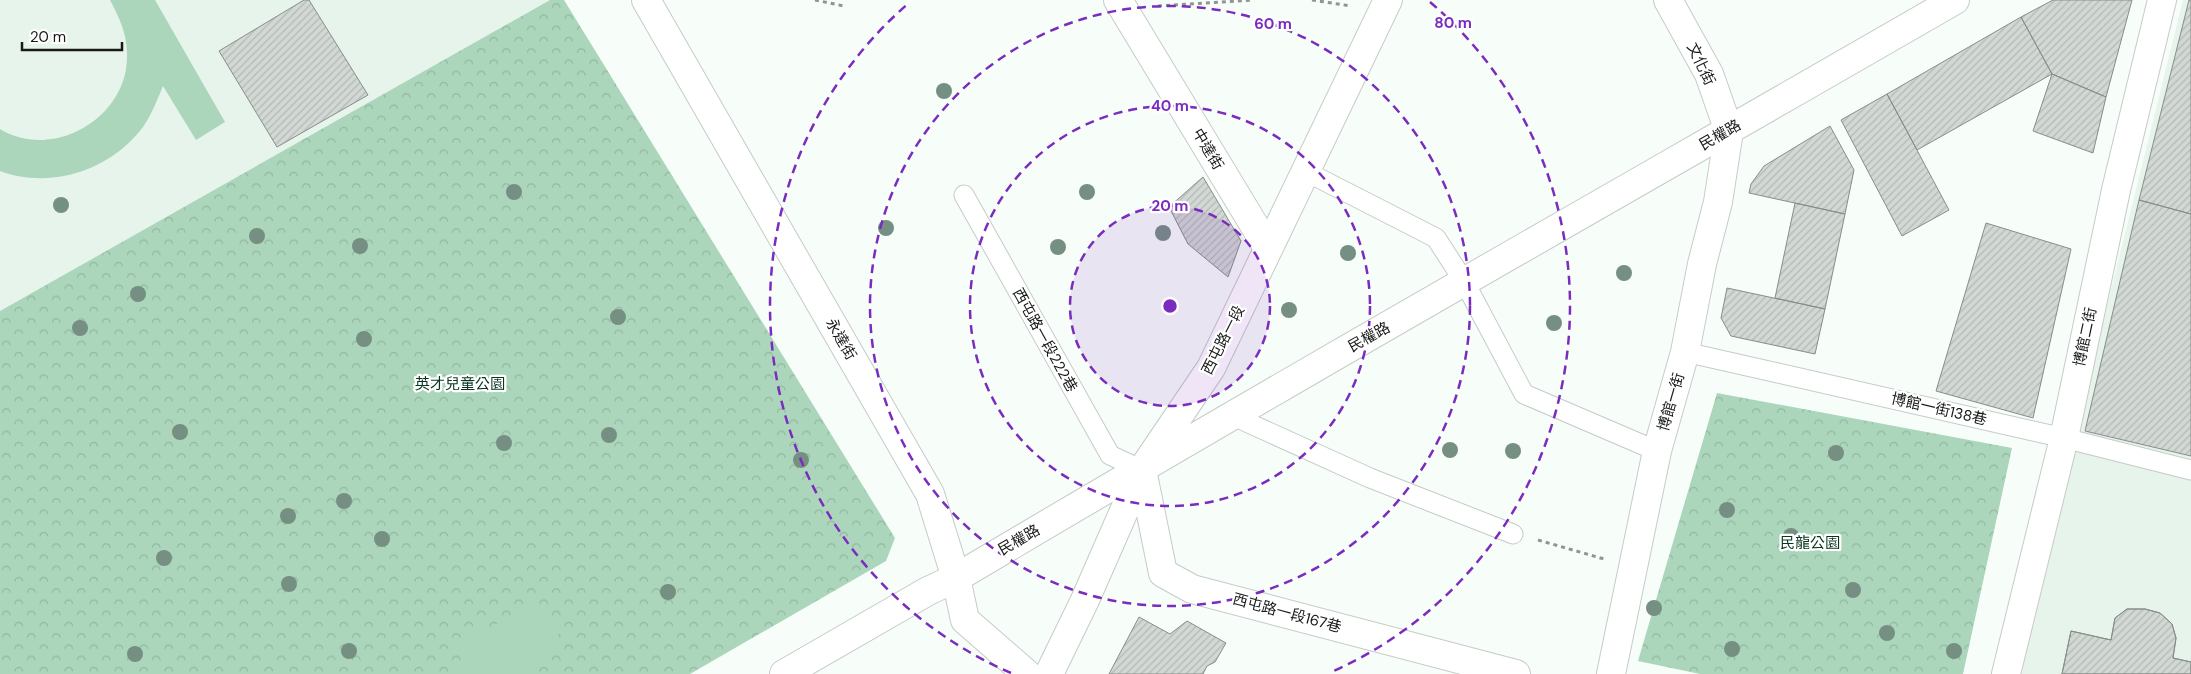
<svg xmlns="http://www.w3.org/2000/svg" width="2191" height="674" font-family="'DM Sans','Noto Sans TC',sans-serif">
<defs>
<pattern id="park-crowns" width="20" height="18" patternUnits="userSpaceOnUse" patternTransform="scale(1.25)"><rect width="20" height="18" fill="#abd6bb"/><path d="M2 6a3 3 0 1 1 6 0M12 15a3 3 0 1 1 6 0" fill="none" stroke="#92b7a0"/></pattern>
<pattern id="building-hatch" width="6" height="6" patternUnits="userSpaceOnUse" patternTransform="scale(1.25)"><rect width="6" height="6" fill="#d2d8d4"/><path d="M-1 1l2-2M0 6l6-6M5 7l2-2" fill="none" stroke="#b4b9b5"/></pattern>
</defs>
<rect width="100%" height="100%" fill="#f7fef9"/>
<path fill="#e6f4eb" d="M0,0H550L0,311Z
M2183,0H2191V674H2020L2078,423Z"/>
<path fill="url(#park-crowns)" d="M550,0H564L895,538L886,561L690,674H0V311Z
M1717,393L2012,448L1963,674H1700L1638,661Z"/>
<path fill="#abd6bb" d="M110,0H155L225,122L196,140L163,86C157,100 152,114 143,127C111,170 51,190 0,171V129C52,161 126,119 127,58C128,36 120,19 110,0Z
M530,605L558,624L559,653L523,674H464L459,645Z"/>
<path fill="url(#building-hatch)" stroke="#878d89" d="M304,0H309L368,95L277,147L219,51Z
M2053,0H2132L2106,97L2052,74L2021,17Z
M2189,0H2191V214L2139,200Z
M2021,17L2052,74L1917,150L1887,94Z
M2052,74L2106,97L2093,153L2033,131Z
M1887,94L1949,210L1902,236L1841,120Z
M1830,126L1854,170L1845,214L1749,193L1751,184L1764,166Z
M1203,177L1241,241L1228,277L1188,244L1169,207Z
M2139,200L2191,214V456L2085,431Z
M1795,203L1845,214L1825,309L1775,298Z
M1986,223L2071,249L2033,418L1936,391Z
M1727,288L1825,309L1815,354L1731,336L1721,318Z
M2127,609H2145L2160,613L2172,624L2176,638L2173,658L2191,662V674H2062L2071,631L2111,640L2115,618Z
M2127,609H2145L2160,613L2172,624L2176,638L2173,658L2191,662V674H2062L2071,631L2111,640L2115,618Z
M1139,617L1170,634L1187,621L1226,643L1215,662L1207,666L1203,674H1109Z"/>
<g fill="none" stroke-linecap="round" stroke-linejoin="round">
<g stroke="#c5cbc7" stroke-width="21">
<path id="service" d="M1305,171L1436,238L1465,283L1524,394L1657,451
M964,195L1110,455L1142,470
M1685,352L2064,438L2191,470
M1231,415L1370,478L1513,534"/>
</g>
<g stroke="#c5cbc7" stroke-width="30">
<path id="minor" d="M646,0L930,494L956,578L965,620L1027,674
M1118,0L1268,248
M1142,470L1163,573L1192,589L1516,674
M1611,674L1657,451L1685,352L1702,264L1718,202L1729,131L1709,74L1668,0
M2006,674L2064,438L2116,190L2162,0"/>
</g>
<g stroke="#c5cbc7" stroke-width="30">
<path id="tertiary" d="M784,674L928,591L956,578C1287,381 1622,192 1955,0
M1049,674L1085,600L1142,470L1211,368L1388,0"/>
</g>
<path stroke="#919592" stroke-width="3" stroke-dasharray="4 4" stroke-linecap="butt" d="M815,0L844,6
M1312,0L1351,6
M1158,6L1253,0
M1538,540L1604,559"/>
<use href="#service" stroke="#fff" stroke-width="19"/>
<use href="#minor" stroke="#fff" stroke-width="28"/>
<use href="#tertiary" stroke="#fff" stroke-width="28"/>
</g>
<g fill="#758f82">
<circle cx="944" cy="91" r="8"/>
<circle cx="514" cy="192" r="8"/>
<circle cx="1087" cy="192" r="8"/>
<circle cx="61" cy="205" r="8"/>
<circle cx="886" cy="228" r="8"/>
<circle cx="1163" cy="233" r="8"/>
<circle cx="257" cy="236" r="8"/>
<circle cx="360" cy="246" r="8"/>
<circle cx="1058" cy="247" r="8"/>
<circle cx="1348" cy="253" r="8"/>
<circle cx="1624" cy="273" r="8"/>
<circle cx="138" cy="294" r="8"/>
<circle cx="1289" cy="310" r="8"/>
<circle cx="618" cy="317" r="8"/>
<circle cx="1554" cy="323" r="8"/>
<circle cx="80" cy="328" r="8"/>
<circle cx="364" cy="339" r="8"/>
<circle cx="180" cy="432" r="8"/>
<circle cx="609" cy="435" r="8"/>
<circle cx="504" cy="443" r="8"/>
<circle cx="1450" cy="450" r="8"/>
<circle cx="1513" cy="451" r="8"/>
<circle cx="1836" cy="453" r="8"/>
<circle cx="801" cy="460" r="8"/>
<circle cx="344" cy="501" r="8"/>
<circle cx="1727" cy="510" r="8"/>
<circle cx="288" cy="516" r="8"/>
<circle cx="1791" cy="536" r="8"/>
<circle cx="382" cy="539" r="8"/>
<circle cx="164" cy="558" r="8"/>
<circle cx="289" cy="584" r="8"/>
<circle cx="1853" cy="590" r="8"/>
<circle cx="668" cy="592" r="8"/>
<circle cx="1654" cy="608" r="8"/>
<circle cx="1887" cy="633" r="8"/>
<circle cx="1732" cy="649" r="8"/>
<circle cx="349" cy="651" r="8"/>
<circle cx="1954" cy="651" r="8"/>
<circle cx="135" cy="654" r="8"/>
</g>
<circle cx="1170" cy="306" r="100" fill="#7b2cbf" fill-opacity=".12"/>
<g fill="none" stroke="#7b2cbf" stroke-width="2.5" stroke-dasharray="9 6">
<circle cx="1170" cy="306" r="100"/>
<circle cx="1170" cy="306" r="200"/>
<circle cx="1170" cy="306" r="300"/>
<path d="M1011 673A400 400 0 0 1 910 2M1430 2A400 400 0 0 1 1329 673"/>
</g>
<g text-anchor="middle" stroke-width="4.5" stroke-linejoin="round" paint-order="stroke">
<g font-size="15" fill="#181a19" stroke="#fff">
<text transform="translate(1701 64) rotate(64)" y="5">文化街</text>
<text transform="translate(1720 135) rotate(-30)" y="5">民權路</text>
<text transform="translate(1208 149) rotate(59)" y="5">中達街</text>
<text transform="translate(1369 337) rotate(-29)" y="5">民權路</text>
<text transform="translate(2085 337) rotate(-78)" y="5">博館二街</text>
<text transform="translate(841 339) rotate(60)" y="5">永達街</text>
<text transform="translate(1045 340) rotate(61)" y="5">西屯路一段222巷</text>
<text transform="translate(1223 340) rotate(-63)" y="5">西屯路一段</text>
<text transform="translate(1671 402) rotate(-74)" y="5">博館一街</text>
<text transform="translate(1939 409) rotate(13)" y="5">博館一街138巷</text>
<text transform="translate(1019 540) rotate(-30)" y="5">民權路</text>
<text transform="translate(1287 613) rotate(15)" y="5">西屯路一段167巷</text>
</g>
<g font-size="15" fill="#0a3520" stroke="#fff">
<text x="460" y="389">英才兒童公園</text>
<text x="1810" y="548">民龍公園</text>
</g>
</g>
<circle cx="1170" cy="306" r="8" fill="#7b2cbf" stroke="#fff" stroke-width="2.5"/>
<g font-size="15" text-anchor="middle" font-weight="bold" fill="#7b2cbf" stroke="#fff" stroke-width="4.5" stroke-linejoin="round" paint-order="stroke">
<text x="1453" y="28">80 m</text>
<text x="1273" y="29">60 m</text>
<text x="1170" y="111">40 m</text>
<text x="1170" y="211">20 m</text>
</g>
<path d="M22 42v8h100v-8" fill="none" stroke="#181a19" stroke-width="2.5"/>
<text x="30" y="42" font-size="15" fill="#181a19" stroke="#ffffff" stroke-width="4" paint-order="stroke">20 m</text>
</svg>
